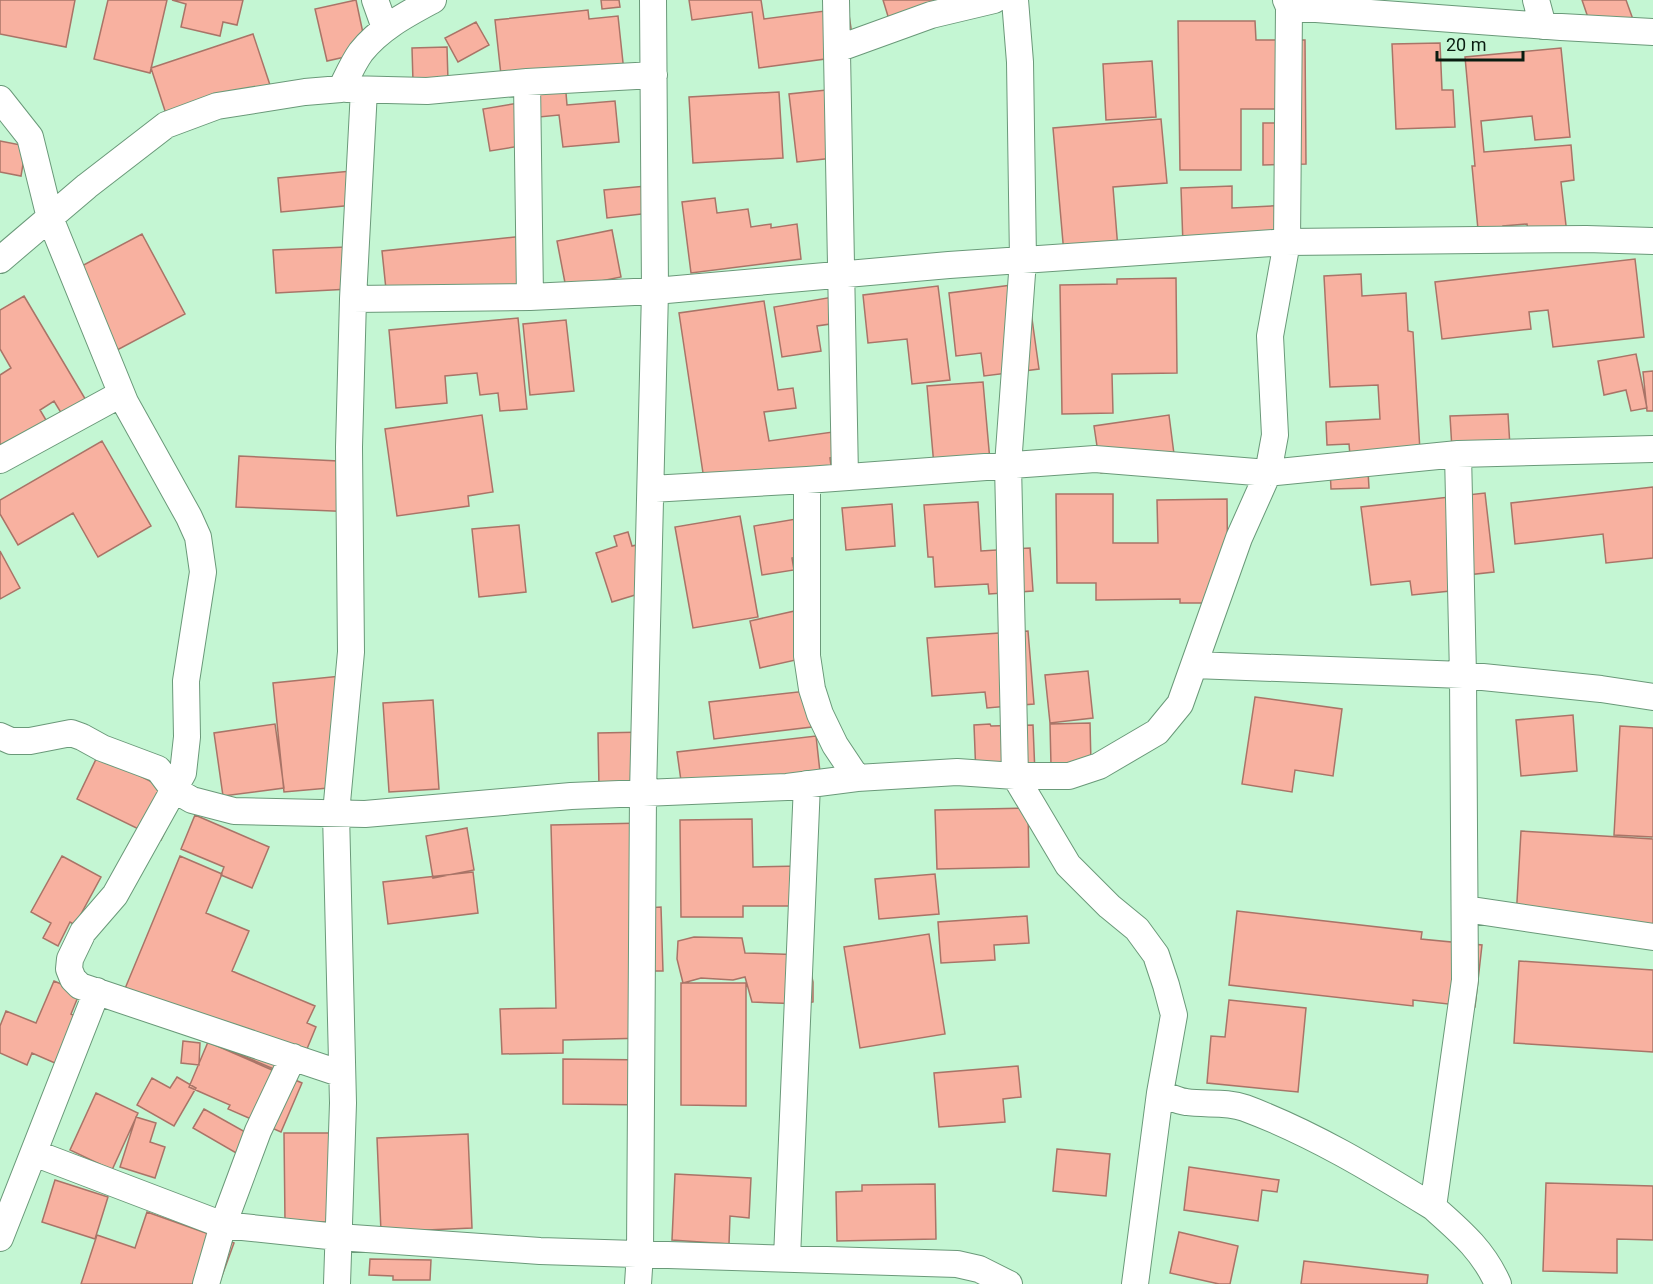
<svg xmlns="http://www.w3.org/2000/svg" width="1653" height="1284" font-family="Roboto,sans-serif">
<rect width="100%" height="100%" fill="#c4f6d3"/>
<path fill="#f8b1a0" stroke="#a97467" stroke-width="1.5" d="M0,0H75L66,47L0,34Z
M108,0H167L150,73L94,59Z
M172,0H243L237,25L223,22L220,36L181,27L186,4Z
M356,0L367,52L327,61L315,9Z
M601,0H619L620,7L602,9Z
M689,0H761L764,19L848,8L855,55L759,68L752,12L692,20Z
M883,0H940L891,26Z
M1582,0H1626L1635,25L1595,38Z
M588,10L589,19L618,16L624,72L502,84L495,20Z
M1178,21H1255L1256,40H1305L1306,164L1263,165V123H1277V109H1241V170H1180Z
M476,22L489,45L458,62L445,38Z
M253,34L271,88L169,123L151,68Z
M1440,43L1442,90H1453L1455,127L1396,129L1392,44Z
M447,47L448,81L413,82L412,48Z
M1561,48L1570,137L1535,140L1532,116L1481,121L1484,152L1571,145L1574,180L1561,182L1567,234L1529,237L1527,224L1503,226L1504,238L1479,240L1472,166H1475L1465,57Z
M1152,61L1156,117L1106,120L1103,64Z
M565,81L567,105L615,101L619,142L563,147L559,115L539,117L536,84Z
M836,89L843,157L797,162L789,94Z
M779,92L783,158L693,163L689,97Z
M525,102L532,144L490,151L483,109Z
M1161,119L1167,183L1113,187L1118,249L1064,254L1053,128Z
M0,141L26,146L21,176L0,172Z
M362,170L365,204L281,212L278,178Z
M657,185L659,212L607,218L604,190Z
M1232,186V208L1290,205L1292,241L1183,245L1181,188Z
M715,198L717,213L748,209L751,227L771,224V228L797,224L801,259L691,273L682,202Z
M612,230L621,277L566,288L557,241Z
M142,234L185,314L104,357L61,277Z
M524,236L530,284L387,299L382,251Z
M347,247L350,289L276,293L273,250Z
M1635,259L1644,337L1553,347L1548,310L1529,312L1531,329L1442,339L1435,282Z
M1361,274L1362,296L1406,293L1408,331L1413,332L1421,468L1368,471L1369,488L1331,489L1330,468L1351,467L1349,444L1327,445L1326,422L1380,419L1378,385L1330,387L1324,276Z
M1176,278L1177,373L1112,374L1113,413L1062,414L1060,285L1117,284V279Z
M1027,283L1039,369L984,376L981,353L956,356L949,293Z
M938,286L950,380L912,384L907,339L868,343L863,295Z
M24,296L90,407L66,421L54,401L40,410L56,437L0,463V375L11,368L0,349V310Z
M833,297L837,323L817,326L821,351L782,357L774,307Z
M764,301L778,390L793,388L796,408L764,412L769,441L847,430L850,455L830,458L832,474L706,493L679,313Z
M518,318L527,409L500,411L498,393L480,395L477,373L445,376L447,403L396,408L389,330Z
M566,320L574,391L530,395L523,324Z
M1636,354L1647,408L1631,411L1626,390L1604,395L1598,361Z
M1653,371V411H1647L1643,372Z
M983,382L990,461L934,466L927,386Z
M1508,414L1511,463L1453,466L1450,416Z
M482,415L493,492L468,496L469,506L397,516L385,429Z
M1169,415L1175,462L1101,473L1094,426Z
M102,441L151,526L98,557L73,513L18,545L0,514V500Z
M239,456L358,462L357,512L236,507Z
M1653,487V558L1606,563L1603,534L1515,544L1511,503Z
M1485,493L1494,572L1458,576L1460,590L1412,595L1410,581L1371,585L1361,507Z
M1056,494H1113V543H1158L1157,500L1227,499L1228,603H1180V599L1096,600V583H1057Z
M978,502L981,551L1030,548L1033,591L989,594L988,584L935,587L933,557H928L924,505Z
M892,504L895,546L846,550L842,508Z
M740,516L758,617L693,628L675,527Z
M802,518L808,555L792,558L794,570L762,575L754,526Z
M519,525L526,592L479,597L472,529Z
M628,532L632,546L641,544L655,589L612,602L596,553L617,546L614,536Z
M0,551L20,588L0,599Z
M808,608L818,655L760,668L750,621Z
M1028,631L1034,704L987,708L985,692L932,696L927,638Z
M1088,671L1093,718L1050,723L1045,675Z
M341,676L351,786L284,792L273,683Z
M816,690L820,726L714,739L709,702Z
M1255,697L1342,709L1333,776L1295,770L1292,792L1242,784Z
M433,700L439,789L389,792L383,703Z
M1573,715L1577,771L1521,776L1516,720Z
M1090,723L1091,764L1051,765L1050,724Z
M275,724L284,788L223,796L214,733Z
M990,724L991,726L1033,725L1035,774L976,776L974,725Z
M1620,726L1653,728V837L1614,835Z
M647,732L648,788L599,789L598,733Z
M816,736L820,772L682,788L677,752Z
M98,755L182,797L161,840L77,799Z
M1028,808L1029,867L937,869L935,810Z
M195,815L269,847L252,888L221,875L224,867L181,849Z
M752,819L753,867L801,866L802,906H743V917H681L680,820Z
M644,823L646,908L661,907L663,971H646L648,1038L563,1040V1053L502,1054L500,1009L556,1008L551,825Z
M467,828L474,870L433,878L426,836Z
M1521,831L1653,839V933L1516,919Z
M62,856L101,877L75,925L70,922L58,946L43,938L51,923L31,912Z
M180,856L222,874L206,913L249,931L232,971L315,1006L307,1023L316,1027L295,1078L119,1003Z
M473,872L478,913L388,924L383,882Z
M935,874L939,914L879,919L875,879Z
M1237,911L1422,932L1421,939L1482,945L1475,1007L1413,1000V1006L1229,985Z
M1027,916L1029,943L994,945L995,960L941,963L938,922Z
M929,934L945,1034L860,1048L844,947Z
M694,937L742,938L745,953L807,955L813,982V1002L803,1004L752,1002L745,977L733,980L701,978L683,983L677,959L678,941Z
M1519,961L1653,970V1052L1514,1043Z
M54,981L80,992L71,1014L87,1021L71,1070L32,1053L27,1065L0,1053V1026L6,1011L36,1023Z
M681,983H746V1106L681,1105Z
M1229,1000L1306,1008L1298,1092L1207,1083L1211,1036L1225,1037Z
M183,1041L200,1043L199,1065L181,1063Z
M208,1042L302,1083L281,1132L228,1109L230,1105L189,1087Z
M563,1059L650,1060V1105L563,1104Z
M1018,1066L1021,1097L1003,1099L1005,1122L939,1127L934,1073Z
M177,1077L196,1088L174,1126L137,1105L152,1078L170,1088Z
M96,1093L138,1113L112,1170L70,1150Z
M204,1109L261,1141L250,1161L193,1128Z
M136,1117L156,1123L150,1142L165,1147L155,1178L120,1167Z
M284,1133H348L330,1222H285Z
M468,1134L472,1228L381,1232L377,1138Z
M1057,1149L1110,1154L1106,1196L1053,1191Z
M1189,1167L1279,1180L1277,1192L1262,1190L1258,1221L1184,1210Z
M675,1174L751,1178L749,1218L730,1216L729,1244L672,1240Z
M55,1180L108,1197L95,1239L42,1222Z
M1546,1183L1653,1186V1240L1617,1239V1273L1543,1271Z
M935,1184L936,1239L837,1241L836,1192L862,1191V1185Z
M147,1212L234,1243L219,1284H81L97,1235L135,1248Z
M1179,1232L1238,1246L1230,1284H1219L1170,1273Z
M370,1259L431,1260L430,1280H393V1276L369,1275Z
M1304,1261L1428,1275L1427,1284H1301Z"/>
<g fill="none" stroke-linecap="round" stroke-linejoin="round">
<g stroke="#6a9979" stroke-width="28">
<path id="minor" d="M375,0L385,28
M836,0L845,477
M1015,0L1020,62L1023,260L1008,465L1015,776L1068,865L1109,906L1137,929L1156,955L1166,985L1174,1015L1160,1093C1168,1096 1177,1101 1186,1102C1205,1105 1226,1101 1245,1108C1312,1133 1373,1170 1433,1207
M1536,0L1543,26
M1289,7L1561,27L1653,32
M837,49L931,15L994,0
M527,82L530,297
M347,89L427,91L527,82L654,75
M0,99L30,137L50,218L125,402L189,517L198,537L203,572L186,681L187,737L183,773L115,895L83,932L70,959L69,969L73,979L80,986L342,1074
M0,260L87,186L166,125L217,106L305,92L341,89C347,77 353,63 361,52C380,28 407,14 433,0
M353,299L530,297L655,291L949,265L1287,242L1586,239L1653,241
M1458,454L1463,675L1465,980L1433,1207C1460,1231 1483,1250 1498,1284
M0,460L121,394
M807,480V656L812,689L820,714L835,745L857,778L957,772L1015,776H1069L1099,766L1157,732L1180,704L1239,538L1268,473L1275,435L1270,336L1287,242L1289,7L1286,0
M651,489L807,480L1095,459L1268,473L1458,454L1653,449
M1194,665L1463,675L1601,689L1653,697
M0,736L11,741H30L71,733L82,737L102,748L158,769L173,789L192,800L234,811L365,814L571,796L787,787L857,778
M1465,909L1653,937
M34,1153L223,1225L338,1237L540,1251L957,1264L979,1269L1009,1284
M0,1238L97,991
M787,1258L807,784
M206,1284L223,1225L258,1131L293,1057
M337,1284L343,1103L336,813L351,652L349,447L353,299L364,90
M638,1284L640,1253L643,793L655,291L653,0
M1135,1284L1160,1093"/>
</g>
<use href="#minor" stroke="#fff" stroke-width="26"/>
</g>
<path d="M1437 51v9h86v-9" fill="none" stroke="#091c10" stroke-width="3"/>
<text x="1446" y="51" font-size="18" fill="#091c10" stroke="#c4f6d3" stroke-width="4.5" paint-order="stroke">20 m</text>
</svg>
